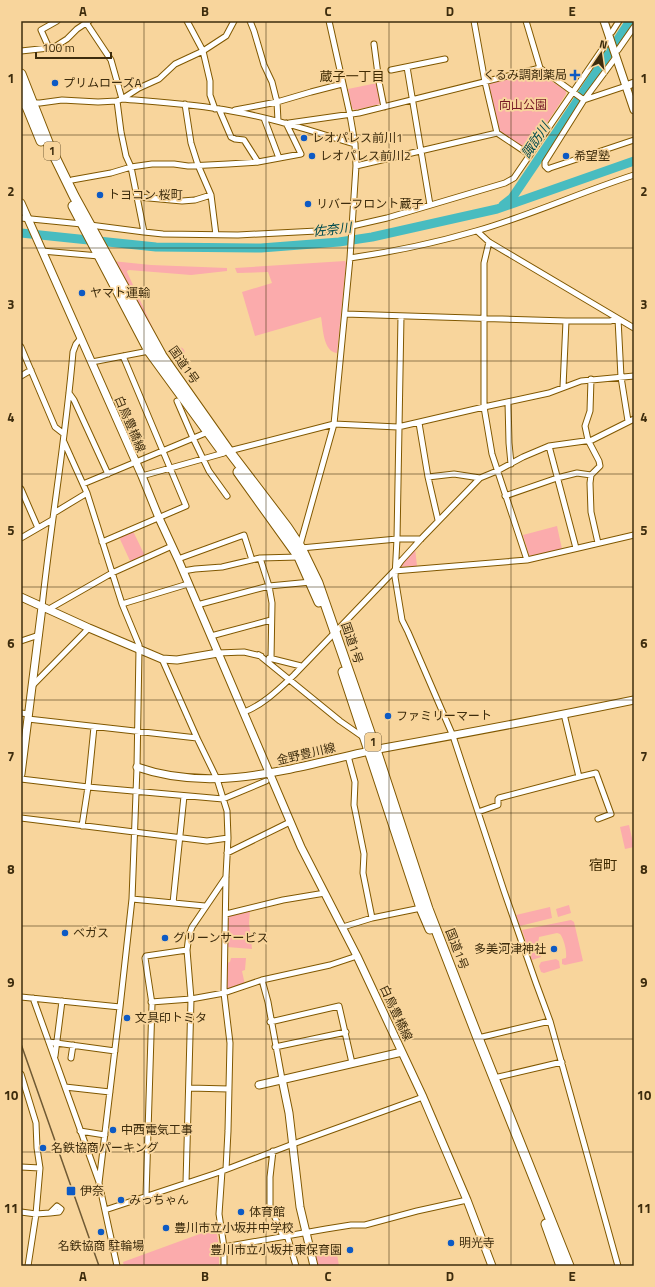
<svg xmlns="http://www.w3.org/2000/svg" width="655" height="1287" font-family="'Titillium Web','Noto Sans JP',sans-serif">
<rect width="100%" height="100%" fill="#f8d59c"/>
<path fill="#fbabac" d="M538,72L566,91V94L529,150H527L500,132L489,85L490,83Z
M377,83L381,102L380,104L355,110L352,108L348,89Z
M112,261L151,265L227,268V271L191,275L129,270L127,271V272L163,350Z
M345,261L346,263L337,353C323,352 323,327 321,317L255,336L242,292L272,283L268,272L237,273L235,268Z
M175.5 352a4.5 4.5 0 1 1 9 0a4.5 4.5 0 1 1-9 0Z
M557,526L562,549L532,556L529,555L523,535Z
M133,531L145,556L131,563L119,537Z
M415,548L417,566L401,567L400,566Z
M629,825L634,847L625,849L620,827Z
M569,905L571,913L558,917L556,909Z
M550,907L552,918L520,926L516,915Z
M250,910L249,923L252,949L227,947L228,917L229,915Z
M571,920L574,922L583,961L565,965L562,964V959L566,958C567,951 564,939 560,934L557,933L539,937L538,944L541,957L532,960L522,930Z
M231,958H246L245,970L242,971L245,985L227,990L226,989L227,963L230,962Z
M556,959L559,961L560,968L544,973L541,972L539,966L541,962Z
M216,1228L219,1247V1266H124L123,1262Z
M335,1242L339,1266H318L313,1245Z"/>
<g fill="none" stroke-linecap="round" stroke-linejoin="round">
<path stroke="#48bcc0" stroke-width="9" d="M503,205L512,198L558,130L630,21
M21,233L156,247L261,248L339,242L372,237L497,209L634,161"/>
<g stroke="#805800" stroke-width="7">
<path id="street" d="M85,21L111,60L122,99L139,88L159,79L175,64L203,51L226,36L234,21
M187,21L203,51L210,81V95L215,109
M250,21L254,31L264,65L272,82L277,102L278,121
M474,21L485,82L497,133L530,155
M526,21L540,68L584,100L626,86
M612,32L619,21
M374,44L379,82L384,107
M49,48L41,30L57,21
M618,50L634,27
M21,51L49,48L56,46L67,39L77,29L89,21
M616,57L584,100L545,162V166L548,169L550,168L634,140
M407,67L430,205
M391,70L445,59
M117,101L121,132L126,156L131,167L144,232
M185,104L191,143L198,165L211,195L216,235
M21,106L33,103H40L62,100L98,102L117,101L122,99C158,102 195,104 231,111C273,118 314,132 355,144
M219,109L231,137L235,139L244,140L258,162
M235,110L277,102L311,92L342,84
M264,118L279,158
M289,123L359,113L540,68
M356,166L497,133
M72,180L111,173L131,167L152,164H174L188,166L228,164L258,162L301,154L286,123
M138,197L182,201L195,200L211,195
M21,218L82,224
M90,225L144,232L163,234L238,235L317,231L352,226L387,218L505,183L514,178L610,38
M477,231L489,242L634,328
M489,242L484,263V407L492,454L527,560
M42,251L99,256
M350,258C392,252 435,243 476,231C529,216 581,192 634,175
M345,314L566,321H610L618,319
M401,316L397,539L395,577L402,620L408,632L453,736L504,891L536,983L550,1021L618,1266
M618,319L621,377L628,421H630
M21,347L55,427L64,434
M92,362L149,351
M21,376L31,370
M591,379L590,411L585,426L588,440L599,461L600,466L591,475L590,483L591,512L598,543
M563,387L566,321
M69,393L74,400L108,474
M177,401L193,438L209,471L227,496
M508,402L509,443L511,464
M419,423L428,477L438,520
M64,442L87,493L122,604L139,645V649L137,767L132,899L120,1007L99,1183L117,1266
M549,446L576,548
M229,451L334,424L398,427L484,407L549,393L581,381L634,376
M142,476L224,453
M428,477L454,474L480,478
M83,484L208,432
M21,489L38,528
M505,496L557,478L577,473L591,475
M54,513L87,493
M21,538L52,520
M102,542L186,506L123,356
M300,545L334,424L350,258L356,166L355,144L350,115L329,21
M301,548L397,539H421
M260,558L269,586L272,603L271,659
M178,559L244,535L252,560
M183,571L195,569L222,567L260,558L299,557
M394,571L527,560L634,535
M122,604L188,584
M197,605L269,586L311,582
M42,607C51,522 66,437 73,352L76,344L81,338
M49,609L112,573L172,546
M211,636L271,620
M21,641L39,635
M218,653L244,652L261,656
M259,655L340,721L363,737
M269,658L301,666
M162,659L197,738L217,779L227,811L228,838L226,876L224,993L230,1043L228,1131L226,1169
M32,686L89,628
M244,712C263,705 279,689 294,675L394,571L401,561L421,539L480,478L497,471L523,457L549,446L592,440L634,419
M21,713L29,714
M564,714L579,777L596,773L611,814L598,819
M28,719L197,738
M348,756L355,782L354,805L364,854L363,873L372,918
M21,779L88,787L223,799L266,781
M478,812L498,805V799L499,798L579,777
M21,818L207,841L228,838
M82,826L88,787L94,727
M227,853L290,822
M132,899L205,906
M173,903L184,796
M226,914L283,900L325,893
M343,927L372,918L421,908
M262,980L268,1002L282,1079
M21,997L120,1007
M33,998L99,1182
M151,1002L191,999L224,993L262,980L330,965L357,956
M270,1022L339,1006L352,1063
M478,1038L550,1021
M49,1042L115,1051
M275,1047L346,1032
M55,1056L62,1001
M71,1058L73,1045
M21,1074L36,1123L37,1148L40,1168L36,1214L28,1266
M494,1078L562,1062
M65,1087L110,1092
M189,1088L229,1089
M80,1131L105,1135
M273,1151L270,1177V1206L283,1236
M21,1167L40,1168
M222,1171L219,1214L224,1247V1266
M186,1183L191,999L187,950L189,935L192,927L226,877
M146,1196L152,1004L145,958L146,956L187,950
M105,1210L217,1173L293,1144L423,1097
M21,1212L36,1214L50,1213L57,1206L61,1209L59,1212L50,1213
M287,1235L296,1266
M224,1247L326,1229L351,1225H365L417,1211L467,1200"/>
</g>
<g stroke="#805800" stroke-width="9">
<path id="secondary" d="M604,21L634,110
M626,86L634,83
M21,203L142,476L159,518L178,559L301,847L357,956L423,1097L467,1200L492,1266
M21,597L89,628L162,659L177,660L218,653
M137,767C219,796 303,764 384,748C467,733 551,717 634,700
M21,774L42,607
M282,1079L289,1113L300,1207L314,1266
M259,1085L402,1052"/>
</g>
<g stroke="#805800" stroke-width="11">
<path id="highway" d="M21,74L49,145L74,196L162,356L229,451L287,527L301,548L318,583L376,750L428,909L478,1038L569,1266
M21,92L41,141
M73,206L149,351L222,451
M238,472L299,557L319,602
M343,672L421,908L430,929
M546,1224L561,1266"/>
</g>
<use href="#street" stroke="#fff" stroke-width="5"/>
<use href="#secondary" stroke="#fff" stroke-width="7"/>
<use href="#highway" stroke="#fff" stroke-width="9"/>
<path stroke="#705a34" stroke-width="1.5" d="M21,1044L99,1266"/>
</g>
<path fill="none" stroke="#3d2c0d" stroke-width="1" stroke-opacity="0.55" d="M144,21V1266M266,21V1266M389,21V1266M511,21V1266M21,135H634M21,248H634M21,361H634M21,474H634M21,587H634M21,700H634M21,813H634M21,926H634M21,1039H634M21,1152H634"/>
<g fill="#0d5ac4" stroke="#f8d59c" stroke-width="1.5">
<path d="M573 69h4v4h4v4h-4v4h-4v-4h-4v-4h4z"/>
<circle cx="55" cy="83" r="4"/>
<circle cx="304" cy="138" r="4"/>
<circle cx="312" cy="156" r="4"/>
<circle cx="566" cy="156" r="4"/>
<circle cx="100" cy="195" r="4"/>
<circle cx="308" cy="204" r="4"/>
<circle cx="82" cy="293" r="4"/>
<circle cx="388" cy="716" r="4"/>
<circle cx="65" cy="933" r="4"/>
<circle cx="165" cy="938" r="4"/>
<circle cx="554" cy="949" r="4"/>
<circle cx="127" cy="1018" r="4"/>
<circle cx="113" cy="1130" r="4"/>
<circle cx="43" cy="1148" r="4"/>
<rect x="66" y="1186" width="10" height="10" rx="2"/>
<circle cx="121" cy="1200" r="4"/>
<circle cx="241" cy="1212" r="4"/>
<circle cx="166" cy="1228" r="4"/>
<circle cx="101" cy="1232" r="4"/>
<circle cx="451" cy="1243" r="4"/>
<circle cx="350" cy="1250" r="4"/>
</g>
<g text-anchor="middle" stroke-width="3.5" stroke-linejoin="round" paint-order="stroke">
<g fill="#f8d59c" stroke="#755f38" stroke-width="1">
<rect x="44" y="142" width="16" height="18" rx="3"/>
<rect x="365" y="733" width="16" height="18" rx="3"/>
</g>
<g font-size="11" font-weight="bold" fill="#3d2c0d">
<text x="52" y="155">1</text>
<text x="373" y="746">1</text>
</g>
<g font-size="12" fill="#3d2c0d" stroke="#f8d59c" text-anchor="start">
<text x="567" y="79" text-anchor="end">くるみ調剤薬局</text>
<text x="63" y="87">プリムローズA</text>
<text x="312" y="142">レオパレス前川1</text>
<text x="320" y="160">レオパレス前川2</text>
<text x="574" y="160">希望塾</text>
<text x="108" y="199">トヨコン 桜町</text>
<text x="316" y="208">リバーフロント蔵子</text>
<text x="90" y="297">ヤマト運輸</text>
<text x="396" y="720">ファミリーマート</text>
<text x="73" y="937">ベガス</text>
<text x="173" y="942">グリーンサービス</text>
<text x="546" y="953" text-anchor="end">多美河津神社</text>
<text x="135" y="1022">文具印トミタ</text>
<text x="121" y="1134">中西電気工事</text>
<text x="51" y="1152">名鉄協商パーキング</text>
<text x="80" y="1195">伊奈</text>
<text x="129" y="1204">みっちゃん</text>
<text x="249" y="1216">体育館</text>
<text x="174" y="1232">豊川市立小坂井中学校</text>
<text x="459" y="1247">明光寺</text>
<text x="101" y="1250" text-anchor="middle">名鉄協商 駐輪場</text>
<text x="342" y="1254" text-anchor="end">豊川市立小坂井東保育園</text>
</g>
<g font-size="12" fill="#751724" stroke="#f8d59c">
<text x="523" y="109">向山公園</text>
</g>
<g font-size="12" fill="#3d2c0d" stroke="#f8d59c">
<text transform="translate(184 365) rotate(55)" y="4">国道1号</text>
<text transform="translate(130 424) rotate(67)" y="4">白鳥豊橋線</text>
<text transform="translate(352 643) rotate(71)" y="4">国道1号</text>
<text transform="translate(306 754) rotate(-13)" y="4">金野豊川線</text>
<text transform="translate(457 949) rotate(69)" y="4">国道1号</text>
<text transform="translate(396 1013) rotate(65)" y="4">白鳥豊橋線</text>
</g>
<g font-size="13" fill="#402b02" stroke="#f8d59c">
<text x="352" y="81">蔵子一丁目</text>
</g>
<g font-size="13" font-style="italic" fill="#014b4d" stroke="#f8d59c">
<text transform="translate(535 140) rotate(-56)" y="5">諏訪川</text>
<text transform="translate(332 229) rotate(-6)" y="5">佐奈川</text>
</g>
<g font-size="14" fill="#402b02" stroke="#f8d59c">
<text x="603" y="870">宿町</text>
</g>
</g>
<rect width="655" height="1287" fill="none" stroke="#f8d59c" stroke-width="44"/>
<g transform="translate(601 54) rotate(13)" stroke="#f8d59c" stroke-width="3" paint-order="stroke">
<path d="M0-3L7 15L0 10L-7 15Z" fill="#3d2c0d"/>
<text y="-6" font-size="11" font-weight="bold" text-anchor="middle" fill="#3d2c0d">N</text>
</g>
<path d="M36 52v6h75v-6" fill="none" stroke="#3d2c0d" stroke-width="2"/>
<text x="42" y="52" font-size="12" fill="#3d2c0d" stroke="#f8d59c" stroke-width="3" paint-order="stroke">100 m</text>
<rect x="22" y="22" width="611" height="1243" fill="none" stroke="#3d2c0d" stroke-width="1.5"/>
<g font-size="13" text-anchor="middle" font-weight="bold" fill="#3d2c0d">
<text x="83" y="16">A</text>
<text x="205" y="16">B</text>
<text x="328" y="16">C</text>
<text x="450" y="16">D</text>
<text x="572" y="16">E</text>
<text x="11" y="83">1</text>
<text x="644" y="83">1</text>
<text x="11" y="196">2</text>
<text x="644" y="196">2</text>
<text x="11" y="309">3</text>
<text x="644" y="309">3</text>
<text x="11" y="422">4</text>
<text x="644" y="422">4</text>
<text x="11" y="535">5</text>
<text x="644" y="535">5</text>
<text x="11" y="648">6</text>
<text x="644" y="648">6</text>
<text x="11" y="761">7</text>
<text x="644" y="761">7</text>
<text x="11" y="874">8</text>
<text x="644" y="874">8</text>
<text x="11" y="987">9</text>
<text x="644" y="987">9</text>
<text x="11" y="1100">10</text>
<text x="644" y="1100">10</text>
<text x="11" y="1213">11</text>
<text x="644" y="1213">11</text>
<text x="83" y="1281">A</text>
<text x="205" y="1281">B</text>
<text x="328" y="1281">C</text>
<text x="450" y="1281">D</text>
<text x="572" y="1281">E</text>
</g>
</svg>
